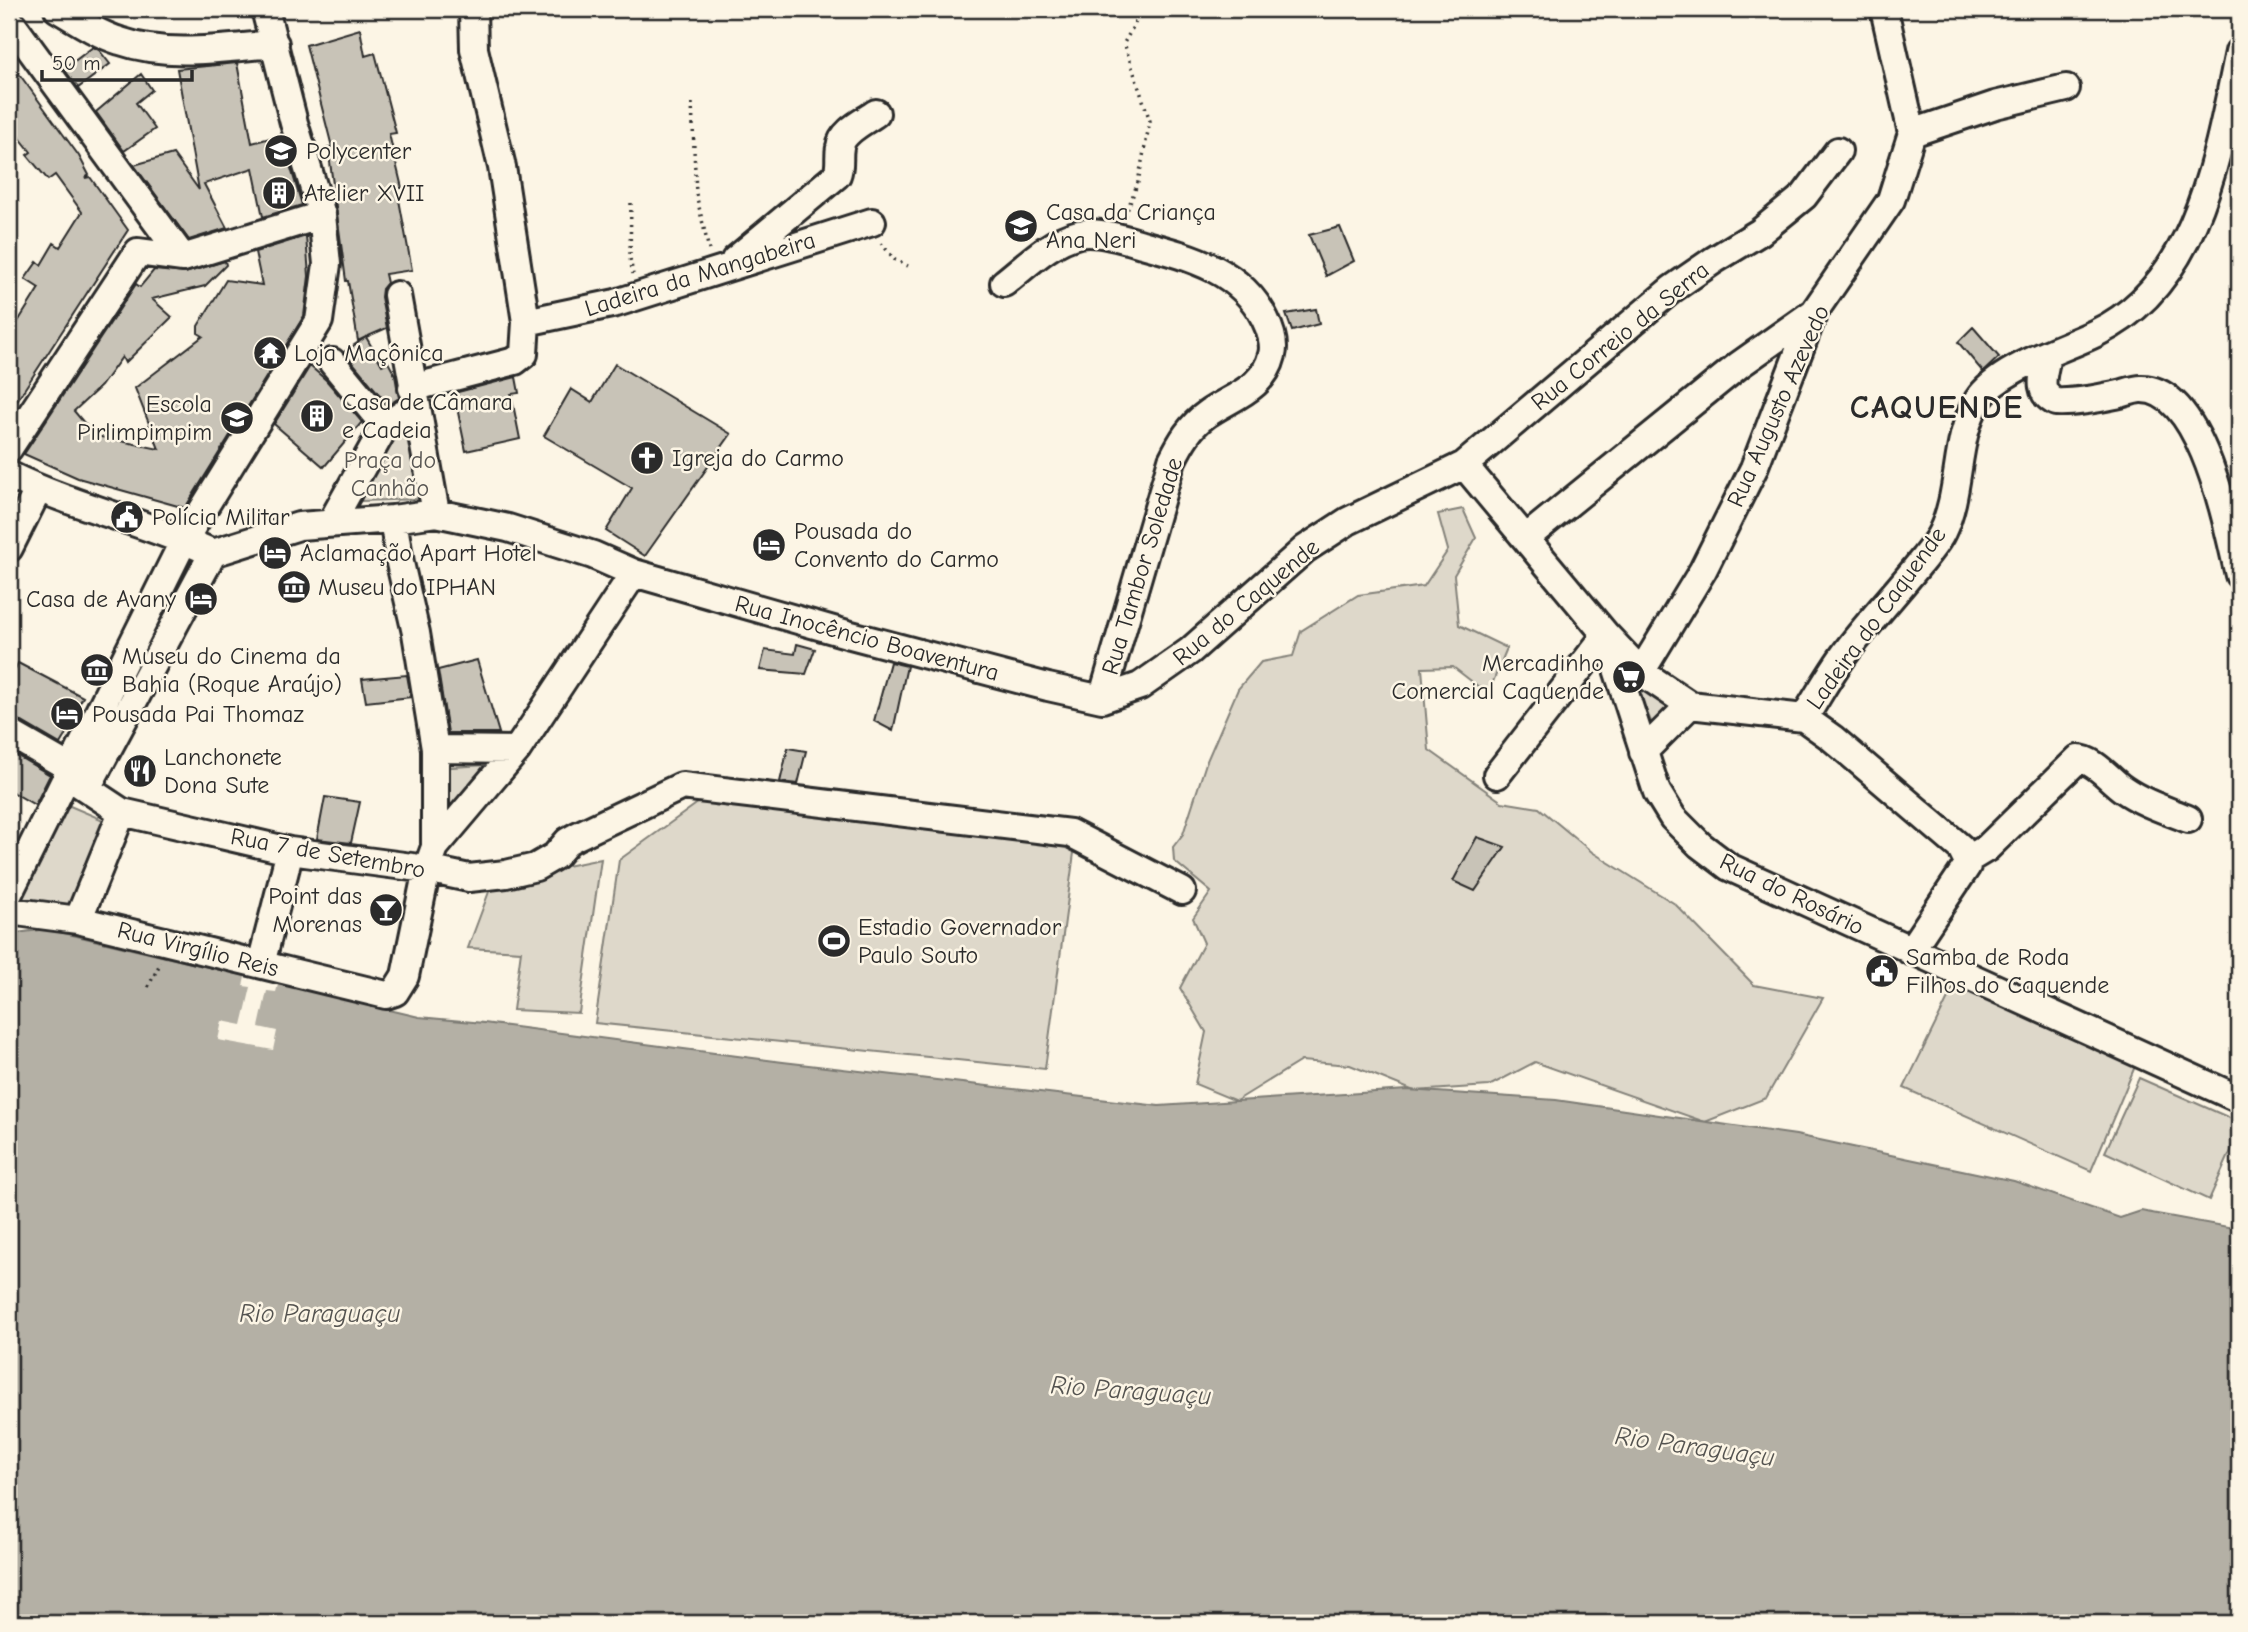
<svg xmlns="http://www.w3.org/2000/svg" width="2248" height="1632" font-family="'Comic Neue',sans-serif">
<rect width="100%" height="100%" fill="#fcf5e5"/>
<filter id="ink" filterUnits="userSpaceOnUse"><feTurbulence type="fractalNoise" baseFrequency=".0143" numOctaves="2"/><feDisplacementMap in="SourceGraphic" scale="14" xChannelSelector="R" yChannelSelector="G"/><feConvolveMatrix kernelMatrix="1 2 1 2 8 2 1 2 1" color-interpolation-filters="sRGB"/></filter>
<g filter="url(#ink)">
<path fill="#ded8ca" stroke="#84827a" stroke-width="2" d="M405,415L418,499L335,502Z
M1463,509L1476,538L1454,575L1459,625L1507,648L1488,694L1453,667L1422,668L1429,750L1502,802L1539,808L1592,852L1675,904L1754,985L1823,998L1766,1098L1705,1122L1535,1062L1489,1086L1414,1091L1350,1065L1301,1061L1236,1101L1195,1084L1206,1032L1180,988L1204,943L1193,918L1211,892L1174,861L1173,847L1183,834L1206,763L1238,689L1261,662L1293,656L1301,631L1358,595L1424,586L1448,550L1438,514Z
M1632,677L1675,708L1655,731Z
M487,765L450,820L435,768Z
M706,797L1076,838L1045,1069L595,1023L619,860Z
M51,798L108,822L63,927L9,918Z
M601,859L579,1013L513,1010L521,951L468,948L493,881Z
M1956,982L2136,1064L2091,1171L1904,1088Z
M2139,1078L2239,1122V1133L2209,1200L2105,1152Z"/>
<path fill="#b4b0a5" stroke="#7d7b74" stroke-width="2" d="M47,929L419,1017L484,1023L783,1062L1159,1106L1407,1090L1556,1100L1796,1135L2014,1181L2120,1218L2141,1211L2239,1229V1623H9V934Z"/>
<path fill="#fcf5e5" d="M246,973L279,981L276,992L267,991L259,1027L277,1031L273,1050L218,1040L222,1021L242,1025L251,987L243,986Z"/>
<path fill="#c8c3b7" stroke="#2b2b2b" stroke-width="2" d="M360,29L365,56L375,53L396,133L389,134L402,188L397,189L412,270L385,274L387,283L382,289L381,297L387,328L366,337L382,365L388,362L395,375L399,398L388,405L344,352L366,337L358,341L348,281H346L328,147H332L306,45Z
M93,47L99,50L110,64L78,88L64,69Z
M9,60L79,156L89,175L85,178L90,177L128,230L9,413V336L39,288L25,279L37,262L41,265L54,243L60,247L82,212L55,175L48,180L27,155L31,152L9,124Z
M237,63L252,143L281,135L302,205L263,217L253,168L204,184L227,228L189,240L134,165L173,154L199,190L177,69Z
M141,74L152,90L136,103L155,129L124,151L96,112Z
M1340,227L1354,261L1326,276L1309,235Z
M306,236L309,276L304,316L185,508L78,478L24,454L136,284L140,287L154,270L185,273L225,261L226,265L205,286L152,299L172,317L125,363L122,357L101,386L74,411L91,431V435L159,449L135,388L203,336L198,333V326L226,280L262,285L255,252Z
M1316,309L1319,324L1292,331L1286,314Z
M1973,327L1999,357L1983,372L1958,342Z
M615,364L731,434L645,556L606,531L632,488L544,436L571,389L592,402Z
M310,366L326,380L362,422L324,467L274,424Z
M516,377L519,393L511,394L520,439L466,451L454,393Z
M797,644L815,649L806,674L760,670L765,650L795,654Z
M477,660L499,733H448L438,670Z
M890,662L907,666L893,731L874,721Z
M18,663L83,697L69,722L72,724L60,744L17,719L9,717V681Z
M407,675L411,697L366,702L362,679Z
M788,748L806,751L798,784L780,782Z
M9,751L50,775L35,805L9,790Z
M325,797L360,802L351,843L317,839Z
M1477,837L1505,847L1475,891L1453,881Z"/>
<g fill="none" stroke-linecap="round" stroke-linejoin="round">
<g stroke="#2b2b2b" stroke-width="32">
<path id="minor" d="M58,9C78,21 98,34 120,41C169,58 225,48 275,44
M1884,9L1912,133
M9,20L183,258
M735,260L837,175C841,165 838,157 840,147C842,131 864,122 876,113
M1004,283C1027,265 1050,241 1079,234C1096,230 1125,239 1142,244C1190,257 1241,270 1265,319C1270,329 1275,344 1272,355C1264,389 1231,397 1207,414C1190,426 1181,442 1172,460L1102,699
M397,295L436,513
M526,322L616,303L872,222
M2047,355C2044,374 2035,392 2056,402C2075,403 2096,399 2115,395C2123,394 2133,389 2141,389C2203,388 2228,530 2239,575
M332,362L385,426
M412,388L515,361L524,354L526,322L502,167L474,49L473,9
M9,448L138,252L183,258L322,215
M1464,465L1606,635L1641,672L1690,705L1643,752
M9,475C74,507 147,522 213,553L299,526L393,519L436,513L508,528L593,555L634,573L847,634L1048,687L1102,699
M331,523L385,426L415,406
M1526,538L1739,365L1814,312
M9,548L38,490
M1606,635L1657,792L1673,818L1700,845L1729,867L2239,1099
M1641,672L1703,570L1754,468L1814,312L1891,200L1912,133L1995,105L2066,88
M1102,699L1140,686L1190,651L1305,549L1348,521L1464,465L1672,289L1714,260L1760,232L1804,196L1838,151
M1690,705L1804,718L1832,738L1961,848L1967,860V866L1910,951
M1804,718C1820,693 1834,666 1853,643C1876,614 1901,587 1924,558C1930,550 1938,541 1942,532C1962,491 1954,439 1978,400C1999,368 2061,350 2096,333C2199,284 2218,152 2239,52
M9,733L70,768
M435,749L517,750
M66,775L122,812L290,851L427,869L469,878L506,874L536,867L555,856L568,841L577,836L682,786L1070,833L1182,891
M1497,775L1606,635
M87,788L213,553
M435,847L517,750L634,573
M1967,860L1987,848L2078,759C2094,759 2110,780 2123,789C2143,803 2166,810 2188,819
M9,893L184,540L319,321L327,264L322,215L294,123L265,9
M9,911L78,920L386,995L395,992L405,976L427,869L435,847V749L416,633L400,563L393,519
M78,920L122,812
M261,964L290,851"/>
</g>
<path stroke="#2b2b2b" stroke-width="3.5" stroke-dasharray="2 5" stroke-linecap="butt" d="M692,103L696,194L709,250
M631,203L630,258L633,274
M1125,216L1138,182L1150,121L1124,43L1143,9
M881,243L895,260L908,266
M148,987L161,962"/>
<use href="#minor" stroke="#fcf5e5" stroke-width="26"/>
</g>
</g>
<defs>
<g id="school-disc" transform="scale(1.75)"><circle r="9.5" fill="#2b2b2b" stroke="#fcf5e5"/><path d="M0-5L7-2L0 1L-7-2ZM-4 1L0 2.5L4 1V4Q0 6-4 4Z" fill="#fff"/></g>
<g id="building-disc" transform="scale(1.75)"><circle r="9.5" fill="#2b2b2b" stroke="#fcf5e5"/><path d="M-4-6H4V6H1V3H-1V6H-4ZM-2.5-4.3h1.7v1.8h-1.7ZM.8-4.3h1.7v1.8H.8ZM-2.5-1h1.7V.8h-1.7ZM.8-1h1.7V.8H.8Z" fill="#fff"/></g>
<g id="temple-disc" transform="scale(1.75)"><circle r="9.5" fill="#2b2b2b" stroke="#fcf5e5"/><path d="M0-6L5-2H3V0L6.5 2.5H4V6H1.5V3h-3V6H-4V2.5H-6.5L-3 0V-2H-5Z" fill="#fff"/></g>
<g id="church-disc" transform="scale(1.75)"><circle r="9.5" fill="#2b2b2b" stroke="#fcf5e5"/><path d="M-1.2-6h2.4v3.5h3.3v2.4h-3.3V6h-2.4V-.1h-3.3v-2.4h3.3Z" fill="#fff"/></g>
<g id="civic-disc" transform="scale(1.75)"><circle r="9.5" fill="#2b2b2b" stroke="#fcf5e5"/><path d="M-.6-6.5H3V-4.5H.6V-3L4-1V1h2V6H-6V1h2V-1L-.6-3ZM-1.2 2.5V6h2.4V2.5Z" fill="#fff"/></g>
<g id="hotel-disc" transform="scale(1.75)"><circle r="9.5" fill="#2b2b2b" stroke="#fcf5e5"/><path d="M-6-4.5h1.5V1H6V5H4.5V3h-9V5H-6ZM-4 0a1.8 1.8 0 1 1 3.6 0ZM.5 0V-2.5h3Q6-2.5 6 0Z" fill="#fff"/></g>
<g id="museum-disc" transform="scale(1.75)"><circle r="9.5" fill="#2b2b2b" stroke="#fcf5e5"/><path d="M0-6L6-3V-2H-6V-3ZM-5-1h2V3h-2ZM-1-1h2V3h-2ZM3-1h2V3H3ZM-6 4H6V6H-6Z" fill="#fff"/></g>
<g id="supermarket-disc" transform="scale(1.75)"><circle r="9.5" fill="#2b2b2b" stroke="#fcf5e5"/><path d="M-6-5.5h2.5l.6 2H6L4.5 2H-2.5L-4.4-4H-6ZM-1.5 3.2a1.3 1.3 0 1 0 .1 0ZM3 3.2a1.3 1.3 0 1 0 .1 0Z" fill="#fff"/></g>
<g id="restaurant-disc" transform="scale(1.75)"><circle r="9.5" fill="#2b2b2b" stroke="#fcf5e5"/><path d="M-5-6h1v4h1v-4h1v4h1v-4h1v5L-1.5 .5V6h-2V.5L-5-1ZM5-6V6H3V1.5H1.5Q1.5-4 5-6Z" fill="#fff"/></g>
<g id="bar-disc" transform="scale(1.75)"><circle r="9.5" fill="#2b2b2b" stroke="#fcf5e5"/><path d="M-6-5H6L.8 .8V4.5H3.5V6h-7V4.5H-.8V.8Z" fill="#fff"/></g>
<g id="stadium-disc" transform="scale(1.75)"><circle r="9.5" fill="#2b2b2b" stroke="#fcf5e5"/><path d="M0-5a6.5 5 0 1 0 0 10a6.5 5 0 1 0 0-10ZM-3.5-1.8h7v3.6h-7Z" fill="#fff"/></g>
</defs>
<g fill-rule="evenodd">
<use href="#school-disc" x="281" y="151"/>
<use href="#building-disc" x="279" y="193"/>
<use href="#school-disc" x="1021" y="226"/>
<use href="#temple-disc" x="270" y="353"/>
<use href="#building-disc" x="317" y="416"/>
<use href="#school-disc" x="237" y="418"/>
<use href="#church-disc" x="647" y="458"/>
<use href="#civic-disc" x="127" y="517"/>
<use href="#hotel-disc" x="769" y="545"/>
<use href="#hotel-disc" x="275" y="553"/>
<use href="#museum-disc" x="294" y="587"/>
<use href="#hotel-disc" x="201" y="599"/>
<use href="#museum-disc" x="97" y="670"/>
<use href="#supermarket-disc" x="1629" y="677"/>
<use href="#hotel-disc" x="67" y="714"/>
<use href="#restaurant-disc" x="140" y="771"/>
<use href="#bar-disc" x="386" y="910"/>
<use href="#stadium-disc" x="834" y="941"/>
<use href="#civic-disc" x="1882" y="971"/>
</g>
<g text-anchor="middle" stroke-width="5" stroke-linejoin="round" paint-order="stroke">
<g font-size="24" fill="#2b2b2b" stroke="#fcf5e5" text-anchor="start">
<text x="306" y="159">Polycenter</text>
<text x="304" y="201">Atelier XVII</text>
<text x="1046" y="220">Casa da Criança<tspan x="1046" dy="28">Ana Neri</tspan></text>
<text x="294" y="361">Loja Maçônica</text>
<text x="342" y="410">Casa de Câmara<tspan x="342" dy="28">e Cadeia</tspan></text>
<text x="212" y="412" text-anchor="end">Escola<tspan x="212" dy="28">Pirlimpimpim</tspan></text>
<text x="672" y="466">Igreja do Carmo</text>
<text x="152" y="525">Polícia Militar</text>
<text x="794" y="539">Pousada do<tspan x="794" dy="28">Convento do Carmo</tspan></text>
<text x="300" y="561">Aclamação Apart Hotel</text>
<text x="318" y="595">Museu do IPHAN</text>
<text x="176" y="607" text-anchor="end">Casa de Avany</text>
<text x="122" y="664">Museu do Cinema da<tspan x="122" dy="28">Bahia (Roque Araújo)</tspan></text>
<text x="1604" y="671" text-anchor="end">Mercadinho<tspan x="1604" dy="28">Comercial Caquende</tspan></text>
<text x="92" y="722">Pousada Pai Thomaz</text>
<text x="164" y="765">Lanchonete<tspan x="164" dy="28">Dona Sute</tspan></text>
<text x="362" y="904" text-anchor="end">Point das<tspan x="362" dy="28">Morenas</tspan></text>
<text x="858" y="935">Estadio Governador<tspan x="858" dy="28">Paulo Souto</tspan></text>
<text x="1906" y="965">Samba de Roda<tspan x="1906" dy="28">Filhos do Caquende</tspan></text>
</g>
<g font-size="24" fill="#2b2b2b" stroke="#fcf5e5">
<text transform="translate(700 274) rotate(-17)" y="8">Ladeira da Mangabeira</text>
<text transform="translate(1620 336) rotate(-39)" y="8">Rua Correio da Serra</text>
<text transform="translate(1778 406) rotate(-66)" y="8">Rua Augusto Azevedo</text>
<text transform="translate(1142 566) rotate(-73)" y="8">Rua Tambor Soledade</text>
<text transform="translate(1246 602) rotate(-40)" y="8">Rua do Caquende</text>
<text transform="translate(1876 618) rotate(-54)" y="8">Ladeira do Caquende</text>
<text transform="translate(867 638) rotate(15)" y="8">Rua Inocêncio Boaventura</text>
<text transform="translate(328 853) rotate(10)" y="8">Rua 7 de Setembro</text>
<text transform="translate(1792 894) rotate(26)" y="8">Rua do Rosário</text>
<text transform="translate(198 949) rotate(14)" y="8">Rua Virgílio Reis</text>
</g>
<g font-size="24" fill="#585653" stroke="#fcf5e5">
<text x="390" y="468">Praça do<tspan x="390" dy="28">Canhão</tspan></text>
</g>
<g font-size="26" font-style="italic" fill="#545350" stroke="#fcf5e5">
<text x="320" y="1322">Rio Paraguaçu</text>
<text transform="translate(1131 1390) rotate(4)" y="9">Rio Paraguaçu</text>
<text transform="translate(1695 1446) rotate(8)" y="9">Rio Paraguaçu</text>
</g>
<g font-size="32" font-weight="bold" letter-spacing="2" fill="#2b2b2b" stroke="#fcf5e5">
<text x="1937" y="418">CAQUENDE</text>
</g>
</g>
<rect width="2248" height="1632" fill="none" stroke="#fcf5e5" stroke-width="35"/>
<rect x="18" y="18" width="2213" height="1597" fill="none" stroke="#2b2b2b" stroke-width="2.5" filter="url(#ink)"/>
<path d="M42 70v10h150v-10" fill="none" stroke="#2b2b2b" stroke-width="3.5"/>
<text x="52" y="70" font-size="21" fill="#2b2b2b" stroke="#fcf5e5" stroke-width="5" paint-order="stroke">50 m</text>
</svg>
